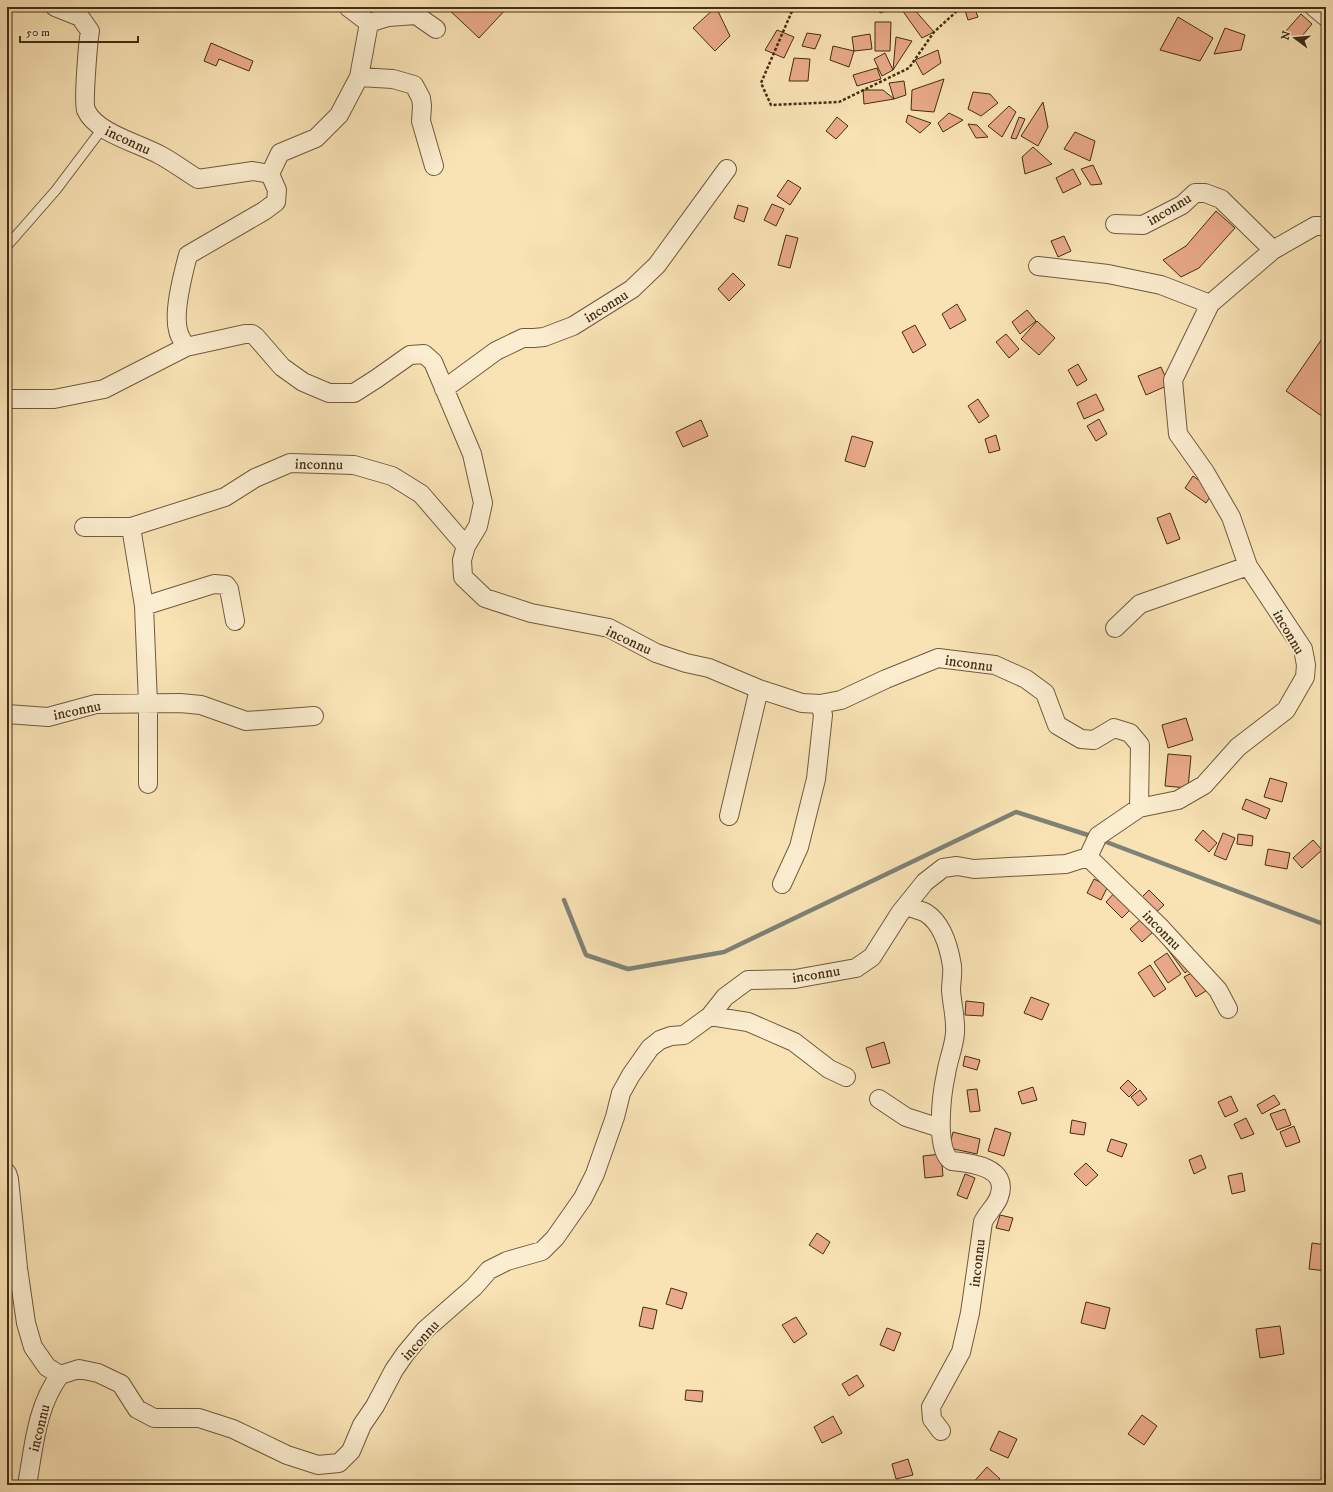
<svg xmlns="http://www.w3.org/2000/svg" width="1333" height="1492" font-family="'IM FELL DW Pica',serif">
<rect width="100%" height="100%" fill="#f9e3b5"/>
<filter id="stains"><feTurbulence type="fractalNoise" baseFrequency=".005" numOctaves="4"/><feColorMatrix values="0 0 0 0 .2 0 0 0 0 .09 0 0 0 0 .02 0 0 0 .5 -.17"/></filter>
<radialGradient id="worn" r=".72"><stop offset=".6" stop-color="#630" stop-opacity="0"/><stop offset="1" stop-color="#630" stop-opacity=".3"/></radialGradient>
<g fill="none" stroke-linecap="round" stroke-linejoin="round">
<path stroke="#7e8277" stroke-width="4.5" d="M1101,840L1326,925
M564,900L586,955L628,969L724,952L1016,812L1094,837"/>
</g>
<path fill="#eaaa89" stroke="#442d14" d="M446,7H508L479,38Z
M638,7H649L647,11Z
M716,7L730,36L715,51L693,28Z
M877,7H894V8L880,13Z
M964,7H974L978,17L968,20Z
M981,7H996L997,9L982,11Z
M913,8L934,32L922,38L902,10Z
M1301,14L1312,24L1297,42L1285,32Z
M1178,17L1213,38L1200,61L1160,50Z
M875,22H891L890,51H875Z
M1225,28L1245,35L1241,50L1214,54Z
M777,30L794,37L784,58L765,50Z
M807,33L821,35L815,49L802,46Z
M870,34L872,49L854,51L852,37Z
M896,37L912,41L893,70Z
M211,43L253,61L249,71L219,59L216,66L204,61Z
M833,46L854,51L849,67L830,60Z
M938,50L941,63L923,75L915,60Z
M885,53L893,70L882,76L874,59Z
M794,58L810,59L808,81H789Z
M877,68L881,79L857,86L853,75Z
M944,79L934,112L911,110L912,90Z
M904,81L906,95L894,99L889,83Z
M863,90H883L894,99L864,104Z
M973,92L990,94L998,103L981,116L968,109Z
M1043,102L1048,127L1038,146L1021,136Z
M1009,106L1016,112L1002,137L988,126Z
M949,113L963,120L943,132L938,123Z
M908,115L931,123L920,133L906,122Z
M837,117L848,126L836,139L826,131Z
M1019,117L1025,119L1016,139L1011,138Z
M968,124L977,125L988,137L976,138Z
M1075,132L1095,141L1090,161L1064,149Z
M1033,147L1052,164L1025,174L1022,157Z
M1093,165L1102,184L1091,185L1081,169Z
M1073,169L1081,184L1063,193L1056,178Z
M788,180L801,188L790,205L777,196Z
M772,204L784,209L776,226L764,220Z
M738,205L748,208L744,222L734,218Z
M1216,211L1235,228L1199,268L1181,277L1163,260L1186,246Z
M786,235L798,238L790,268L778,265Z
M1064,236L1071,251L1058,257L1051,241Z
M733,273L745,285L729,301L718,289Z
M957,304L966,320L950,329L942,314Z
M1027,310L1036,321L1020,334L1012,322Z
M1037,321L1055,338L1039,355L1021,339Z
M915,325L926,345L913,353L902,332Z
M1326,333V419L1286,391Z
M1006,334L1019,349L1009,358L996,342Z
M1078,364L1087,380L1077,386L1068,370Z
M1161,367L1169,385L1146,395L1138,376Z
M1096,394L1104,410L1084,419L1077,403Z
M978,399L989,416L979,423L968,406Z
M1099,419L1107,434L1096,441L1087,426Z
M701,420L708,436L683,447L676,432Z
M996,435L1000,450L989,453L985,439Z
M852,436L873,442L865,467L845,461Z
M1193,476L1214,491L1206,503L1185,488Z
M1170,513L1180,539L1167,544L1157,518Z
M1186,718L1193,740L1168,748L1162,725Z
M1168,754L1191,756L1188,788L1165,786Z
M1270,778L1287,783L1282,802L1264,797Z
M1246,799L1270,809L1266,819L1242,809Z
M1203,830L1217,843L1209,852L1195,840Z
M1223,833L1235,838L1226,860L1214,855Z
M1238,834L1253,836L1252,846L1237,844Z
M1313,840L1322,850L1302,868L1293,858Z
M1268,849L1290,853L1287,869L1265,865Z
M1094,879L1108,886L1101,900L1087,893Z
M1118,889L1135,905L1122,918L1106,902Z
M1149,890L1164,905L1152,916L1138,901Z
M1141,919L1153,932L1142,942L1130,929Z
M1173,942L1192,967L1185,973L1166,947Z
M1167,953L1181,974L1168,983L1154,962Z
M1150,965L1166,989L1154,997L1138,973Z
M1197,970L1209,989L1196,997L1184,977Z
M1031,997L1049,1004L1042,1020L1024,1013Z
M966,1001L984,1003L983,1016L965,1015Z
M884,1042L890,1063L872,1068L866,1048Z
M965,1056L980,1060L977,1070L963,1066Z
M1128,1080L1137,1089L1129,1097L1120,1088Z
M1033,1087L1037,1100L1022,1104L1018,1092Z
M977,1089L980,1111L970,1112L967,1090Z
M1140,1090L1147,1099L1138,1106L1131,1097Z
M1274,1095L1280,1104L1262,1114L1257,1105Z
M1231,1096L1238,1111L1225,1117L1218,1102Z
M1285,1109L1291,1125L1277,1130L1270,1114Z
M1246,1118L1254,1134L1241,1139L1234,1124Z
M1072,1120L1086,1123L1084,1135L1070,1133Z
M1294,1126L1300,1142L1286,1147L1280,1132Z
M995,1128L1011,1133L1004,1156L988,1151Z
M953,1132L980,1139L977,1154L949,1148Z
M1111,1139L1127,1144L1122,1157L1107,1151Z
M941,1154L943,1176L925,1178L923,1156Z
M1201,1155L1206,1168L1194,1174L1189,1160Z
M1086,1163L1098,1175L1086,1186L1074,1174Z
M1242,1173L1245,1191L1232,1194L1228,1176Z
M965,1174L975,1178L967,1199L957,1195Z
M1000,1215L1013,1218L1009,1231L996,1228Z
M817,1233L830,1242L823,1254L809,1245Z
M1312,1243L1326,1245V1271L1309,1269Z
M671,1288L687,1293L682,1309L666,1304Z
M1086,1302L1110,1308L1105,1329L1081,1323Z
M643,1307L657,1310L653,1329L639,1326Z
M796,1317L807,1334L794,1343L782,1325Z
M1280,1326L1284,1354L1260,1358L1256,1329Z
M887,1328L901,1333L894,1351L880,1345Z
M857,1375L864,1386L849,1396L842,1384Z
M686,1390L703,1391L702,1402L685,1400Z
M1142,1415L1157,1426L1144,1445L1128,1434Z
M833,1416L842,1433L822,1443L814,1427Z
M999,1431L1017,1439L1008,1458L990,1450Z
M908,1459L913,1475L896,1479L892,1464Z
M987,1467L1000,1479L994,1485H971Z"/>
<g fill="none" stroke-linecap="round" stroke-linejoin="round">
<g stroke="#715a3c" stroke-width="11">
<path id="service" d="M7,246L56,190L102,129"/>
</g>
<g stroke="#715a3c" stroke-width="20">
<path id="minor" d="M55,7L80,17L90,31C88,42 83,103 86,110C96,133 138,143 160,155C173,162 185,171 198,179L253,171L270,174L277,190L276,202L264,211L188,255C183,274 173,311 178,330C179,336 183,342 186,347L245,334H252L256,337L282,367L303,382L329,393H354L376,379L410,355L424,354L433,362L472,454L483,503L478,526L466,546L462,560L463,577L485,598L531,613L609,628L656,653L686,663L709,668L759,689L802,703L820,704L841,700L886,679L938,658L995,665L1026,679L1045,693L1057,725L1081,739L1094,740L1114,728L1130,733L1140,745L1139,808
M348,7L369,23L388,17L416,15L436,29
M1314,7L1326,17
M359,77L393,79L414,85L421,98L422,106L421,121L434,166
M270,174L280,153L316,138L339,115L359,77L369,23
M1115,224L1143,225L1182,205L1195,193H1205L1221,199L1273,250
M1038,266L1108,274L1161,285L1210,304
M444,389L496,351L523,338H534L544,337L573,326L632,289L657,265L727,169
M7,399H54L104,389L186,347
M84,527H131L225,497L255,478L290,463L354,465L392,476L421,494L466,546
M131,527L144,606L148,703V784
M144,606L214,584L226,585L229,589L235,621
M1115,628L1140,604L1248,566
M7,714L48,717L96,704L180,703L201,705L246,721L314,716
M729,816L759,689
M1088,857L1161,928L1218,990L1228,1009
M782,884L799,847L816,779L823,715L820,704
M906,906C912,908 920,910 926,913C943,924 949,947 952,966C953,974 951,982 951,990C952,1005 956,1018 955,1033C954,1047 948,1060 946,1074C942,1092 934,1152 952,1161C971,1163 1010,1167 999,1197C996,1206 987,1213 983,1222L970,1313L961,1352L931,1407L932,1419L941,1431
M710,1016L748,1022L794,1042L829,1069L846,1077
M879,1099L906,1117L940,1128
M7,1173L9,1179L18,1268L26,1323L33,1347L47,1367L60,1375
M27,1485C34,1447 36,1407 60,1375L79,1369L98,1373L121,1384L137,1409L154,1418H199L233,1429L287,1455L318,1465L339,1463L351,1451L362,1425L375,1406L394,1370L405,1354L425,1330L474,1287L489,1270L507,1261L542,1251L555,1238L583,1198L595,1174L615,1117L621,1093L631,1075L650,1048L660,1040L671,1036L684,1035L710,1016L725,997L748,980L795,979L856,968L872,957L900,913L925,882L943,868L957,866L974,869L1066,864L1088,857L1098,836L1139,808L1178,800L1204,785L1238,747L1286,710L1305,677L1306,665L1303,649L1248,566L1231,517L1205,472L1178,434L1173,380L1210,304L1273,250L1315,226H1326"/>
</g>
<path stroke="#442d14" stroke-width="2.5" stroke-dasharray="3 2" stroke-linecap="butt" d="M801,7L792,11L761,83L771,105L839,102L909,68L934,32L957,11L959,7"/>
<use href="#service" stroke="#fbedcf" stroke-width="9"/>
<use href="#minor" stroke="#fbedcf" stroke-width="18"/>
</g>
<g text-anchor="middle" stroke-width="4" stroke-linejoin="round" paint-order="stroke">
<g font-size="15" fill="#442d14" stroke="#fbedcf">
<text transform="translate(128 140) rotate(25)" y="5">inconnu</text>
<text transform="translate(1169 209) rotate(-31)" y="5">inconnu</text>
<text transform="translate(606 306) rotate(-32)" y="5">inconnu</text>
<text transform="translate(319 464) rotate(1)" y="5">inconnu</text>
<text transform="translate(1289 632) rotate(60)" y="5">inconnu</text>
<text transform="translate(629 640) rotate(25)" y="5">inconnu</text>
<text transform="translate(969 663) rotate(8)" y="5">inconnu</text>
<text transform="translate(77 710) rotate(-12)" y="5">inconnu</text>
<text transform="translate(1162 930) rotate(46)" y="5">inconnu</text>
<text transform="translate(816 974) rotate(-9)" y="5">inconnu</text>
<text transform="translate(977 1263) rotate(-83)" y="5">inconnu</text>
<text transform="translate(420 1340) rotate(-48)" y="5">inconnu</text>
<text transform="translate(39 1428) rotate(-76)" y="5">inconnu</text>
</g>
</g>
<rect width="1333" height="1492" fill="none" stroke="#f9e3b5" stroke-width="24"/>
<rect x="8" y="8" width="1317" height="1476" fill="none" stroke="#442d14" stroke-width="2"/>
<rect x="12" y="12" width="1309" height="1468" fill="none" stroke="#442d14"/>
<g transform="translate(1295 38) rotate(286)" stroke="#fbedcf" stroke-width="3" paint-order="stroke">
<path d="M0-3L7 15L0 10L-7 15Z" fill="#442d14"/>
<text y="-6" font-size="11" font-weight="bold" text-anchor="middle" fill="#442d14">N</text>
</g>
<path d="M20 36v6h118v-6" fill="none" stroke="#442d14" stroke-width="2"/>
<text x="26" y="36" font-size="12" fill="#442d14" stroke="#fbedcf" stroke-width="3" paint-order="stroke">50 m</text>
<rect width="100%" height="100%" filter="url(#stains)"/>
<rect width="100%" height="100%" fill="url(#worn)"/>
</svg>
